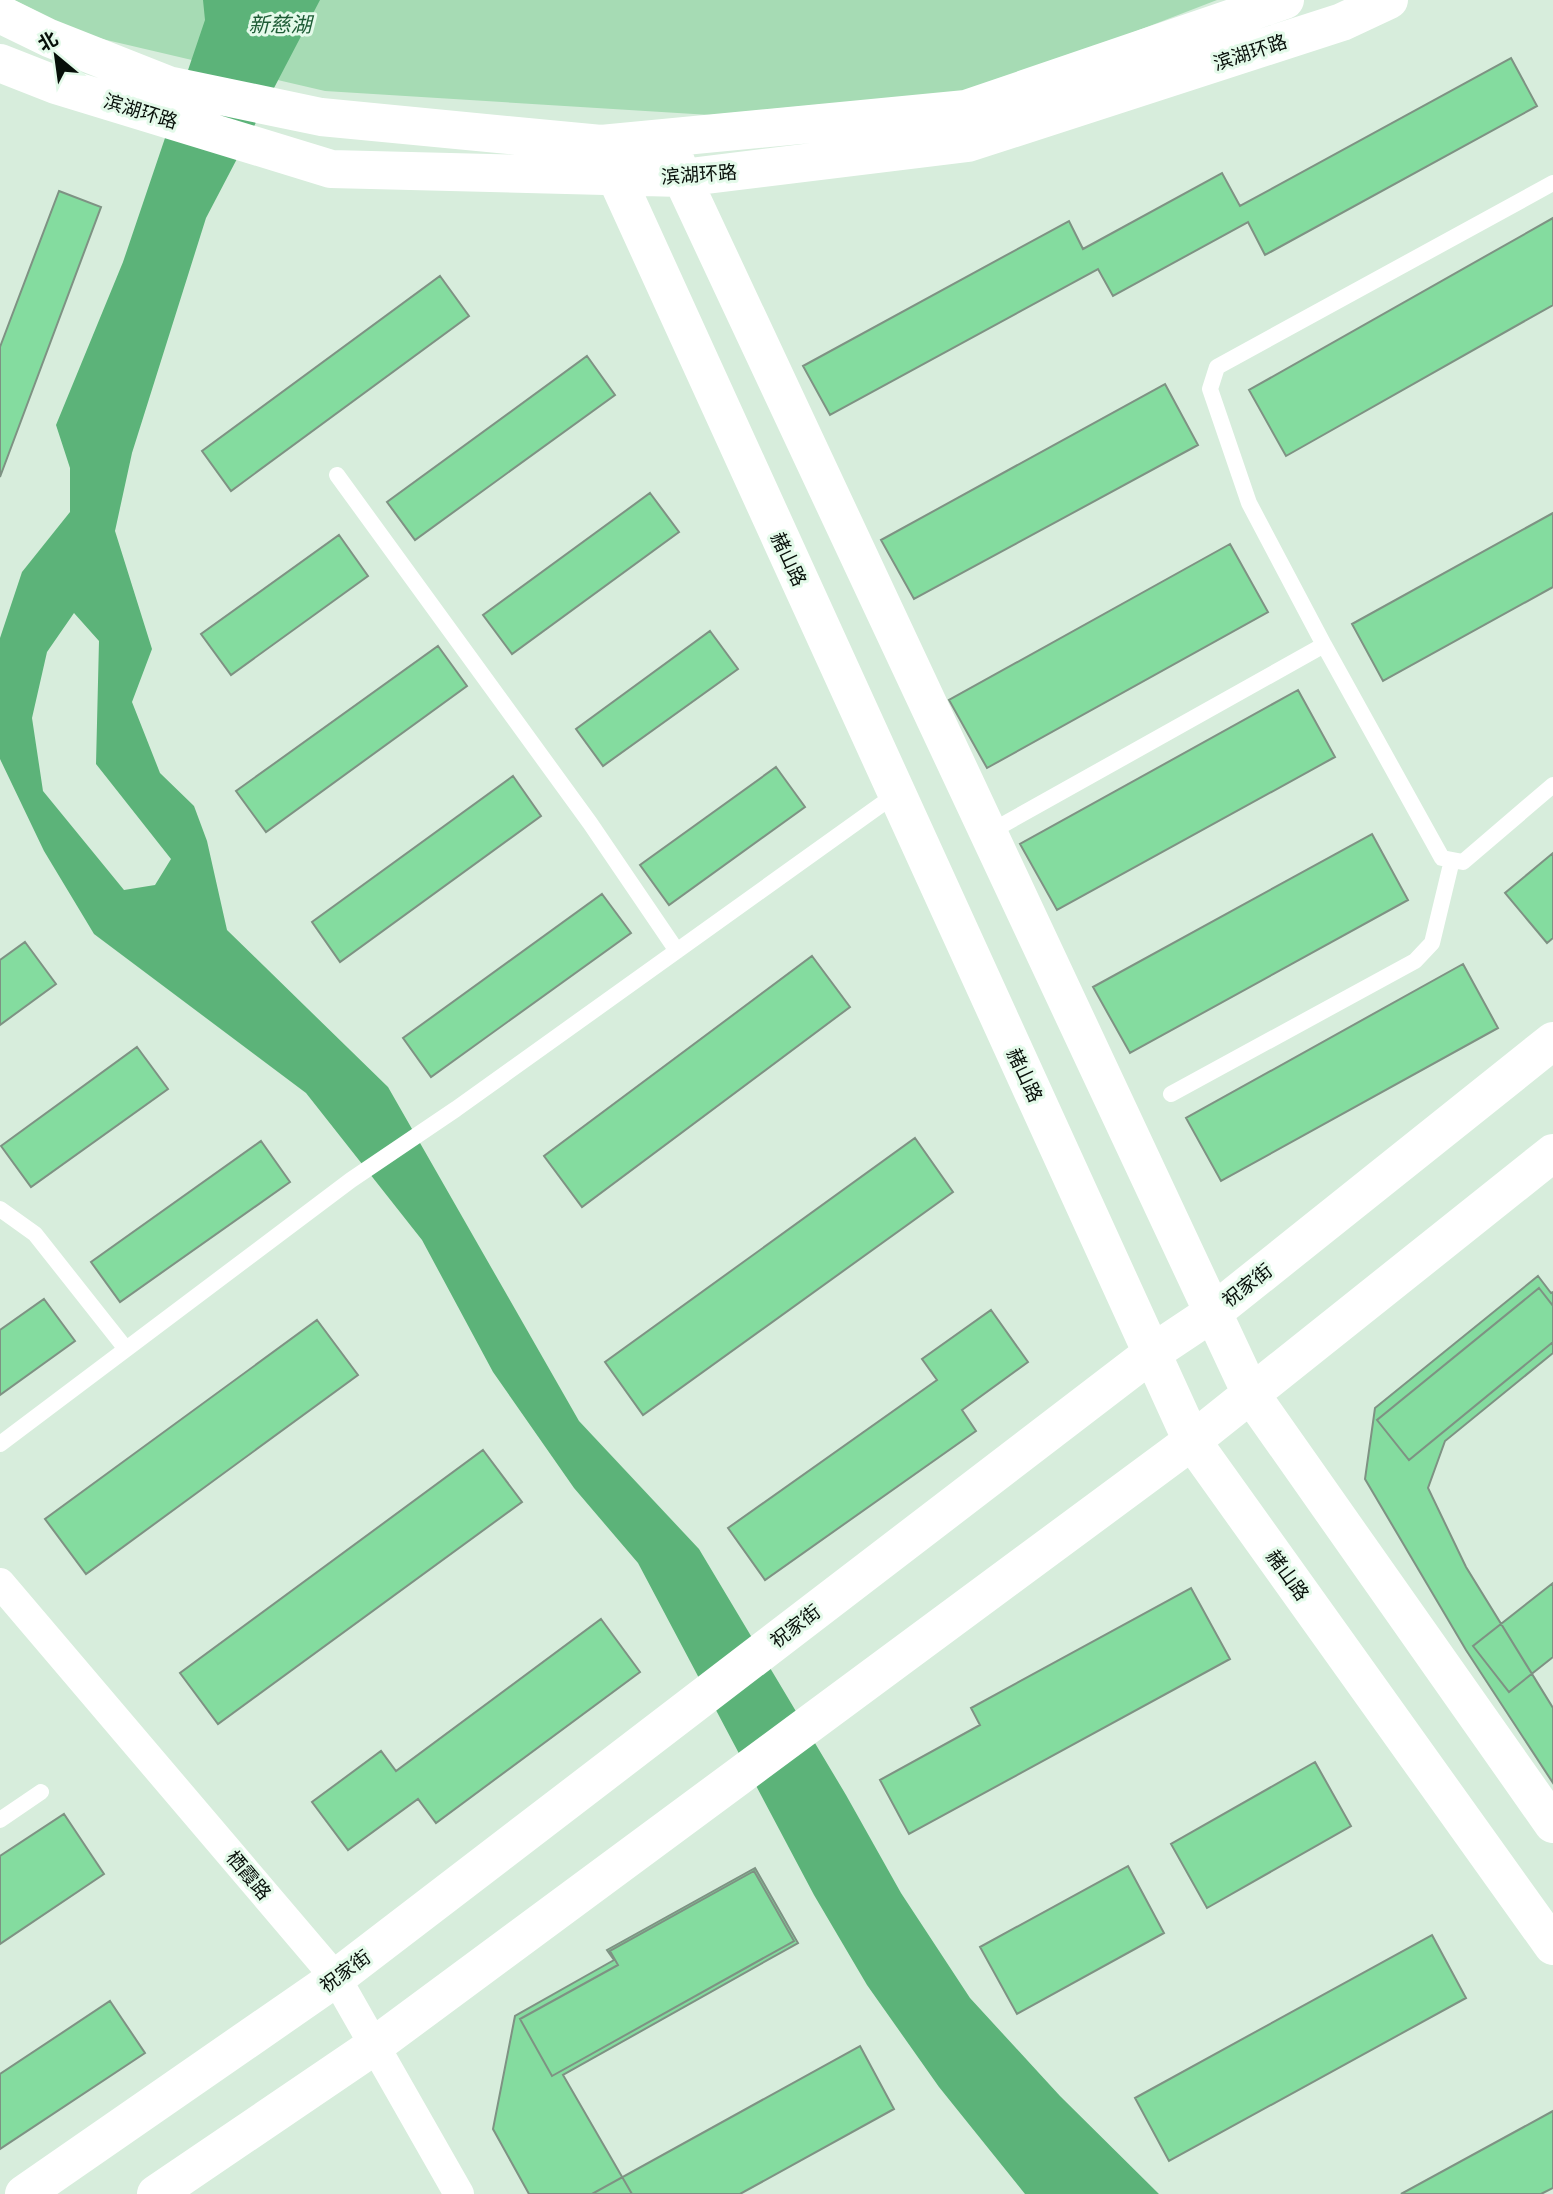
<svg xmlns="http://www.w3.org/2000/svg" width="1553" height="2194" font-family="'Source Sans 3','Noto Sans SC',sans-serif">
<rect width="100%" height="100%" fill="#d7eddc"/>
<path fill="#a6dbb4" d="M14,0H1217L986,89L710,115L325,91L81,34Z"/>
<path fill="#5cb379" fill-rule="evenodd" d="M203,0H320L206,218L132,453L115,531L152,649L132,702L160,773L194,806L207,841L227,930L388,1087L579,1421L699,1549L846,1795L901,1893L970,1998L1060,2096L1159,2194H1025L939,2087L867,1985L814,1895L638,1563L574,1488L493,1372L422,1240L306,1093L94,934L44,851L0,759V638L22,572L70,512V468L56,425L123,262L205,20ZM74,613L99,641L96,764L171,859L155,885L124,890L43,791L32,718L47,652Z"/>
<path fill="#84dc9f" stroke="#7e9283" stroke-width="2" d="M1511,58L1537,106L1265,255L1248,222L1113,296L1098,269L830,415L803,366L1069,221L1083,249L1222,173L1240,206Z
M59,191L101,207L0,477V347Z
M1553,218V305L1286,456L1249,390Z
M440,276L469,316L231,491L202,451Z
M587,356L615,395L415,540L387,502Z
M1165,384L1198,445L914,599L881,540Z
M650,493L679,532L512,654L483,615Z
M1553,513V587L1383,681L1352,624Z
M339,535L368,576L231,675L201,634Z
M1230,544L1268,612L987,768L949,700Z
M710,631L738,669L603,766L576,729Z
M438,646L467,686L266,832L236,791Z
M1298,690L1335,757L1057,910L1020,844Z
M776,767L805,807L669,905L640,865Z
M513,776L541,816L340,962L312,922Z
M1372,834L1408,900L1130,1053L1093,987Z
M1553,853V938L1547,943L1505,893Z
M602,894L631,933L431,1077L403,1038Z
M25,942L56,984L0,1025V960Z
M812,956L850,1007L582,1207L544,1156Z
M1463,964L1498,1028L1221,1181L1186,1118Z
M137,1047L168,1089L31,1187L1,1146Z
M915,1138L953,1192L643,1415L605,1362Z
M261,1141L290,1182L120,1302L91,1262Z
M1538,1276L1551,1293L1553,1292V1353L1445,1441L1428,1488L1466,1567L1553,1708V1783L1466,1650L1365,1479L1375,1408Z
M1539,1288L1553,1306V1342L1409,1460L1377,1420Z
M44,1299L75,1341L0,1395V1330Z
M991,1310L1028,1362L962,1410L976,1431L765,1580L728,1528L937,1380L922,1359Z
M317,1320L358,1375L86,1574L45,1519Z
M483,1450L522,1502L218,1724L180,1673Z
M1553,1583V1657L1509,1692L1473,1646Z
M1191,1588L1230,1659L909,1834L880,1780L980,1725L971,1708Z
M601,1619L640,1672L436,1823L418,1799L348,1850L312,1802L381,1751L396,1771Z
M1315,1762L1351,1826L1207,1908L1171,1844Z
M64,1814L104,1874L0,1944V1856Z
M1128,1866L1164,1933L1017,2014L980,1947Z
M755,1868L798,1943L563,2075L632,2194H529L493,2129L515,2016L614,1960L607,1950Z
M754,1871L794,1941L552,2076L520,2019L618,1965L610,1951Z
M1432,1935L1466,1998L1169,2161L1135,2098Z
M110,2001L145,2053L0,2149V2074Z
M860,2046L894,2109L740,2194H592Z
M1553,2111V2188L1541,2194H1401Z"/>
<g fill="none" stroke-linecap="round" stroke-linejoin="round">
<path stroke="#fff" stroke-width="16" d="M337,475L590,823L677,951
M1324,645L1249,503L1210,389L1217,367L1553,183
M990,832L1324,645L1442,858L1463,862L1553,785
M1171,1094L1415,961L1432,943L1452,860
M0,1209L35,1234L126,1349
M0,1444L351,1180L456,1109L896,794
M0,1820L41,1792"/>
<path stroke="#fff" stroke-width="30" d="M0,1583L336,1978L459,2194"/>
<path stroke="#fff" stroke-width="38" d="M0,14L49,38L168,85L321,117L601,144L966,109L1285,0
M0,63L56,85L331,169L682,178L968,143L1342,22L1389,0
M668,140L682,178L1252,1396L1553,1824
M601,144L1192,1441L1553,1946
M24,2194L336,1978L1152,1353L1215,1311L1553,1041
M156,2194L374,2046L1192,1441L1553,1153"/>
</g>
<g text-anchor="middle" stroke-width="6" stroke-linejoin="round" paint-order="stroke">
<g font-size="19" fill="#08100a" stroke="#e4faea">
<text transform="translate(1250 52) rotate(-18)" y="7">滨湖环路</text>
<text transform="translate(141 111) rotate(17)" y="7">滨湖环路</text>
<text transform="translate(699 174) rotate(-4)" y="7">滨湖环路</text>
<text transform="translate(789 559) rotate(65)" y="7">赭山路</text>
<text transform="translate(1025 1075) rotate(65)" y="7">赭山路</text>
<text transform="translate(1247 1285) rotate(-38)" y="7">祝家街</text>
<text transform="translate(1288 1575) rotate(54)" y="7">赭山路</text>
<text transform="translate(795 1626) rotate(-37)" y="7">祝家街</text>
<text transform="translate(249 1875) rotate(50)" y="7">栖霞路</text>
<text transform="translate(345 1971) rotate(-36)" y="7">祝家街</text>
</g>
<g font-size="21" font-style="italic" fill="#1e5c36" stroke="#e4faea">
<text x="280" y="32">新慈湖</text>
</g>
</g>
<g transform="translate(56 56) rotate(331)" stroke="#e4faea" stroke-width="5" paint-order="stroke">
<path d="M0-5L12 26L0 18L-12 26Z" fill="#08100a"/>
<text y="-10" font-size="19" font-weight="bold" text-anchor="middle" fill="#08100a">北</text>
</g>
</svg>
